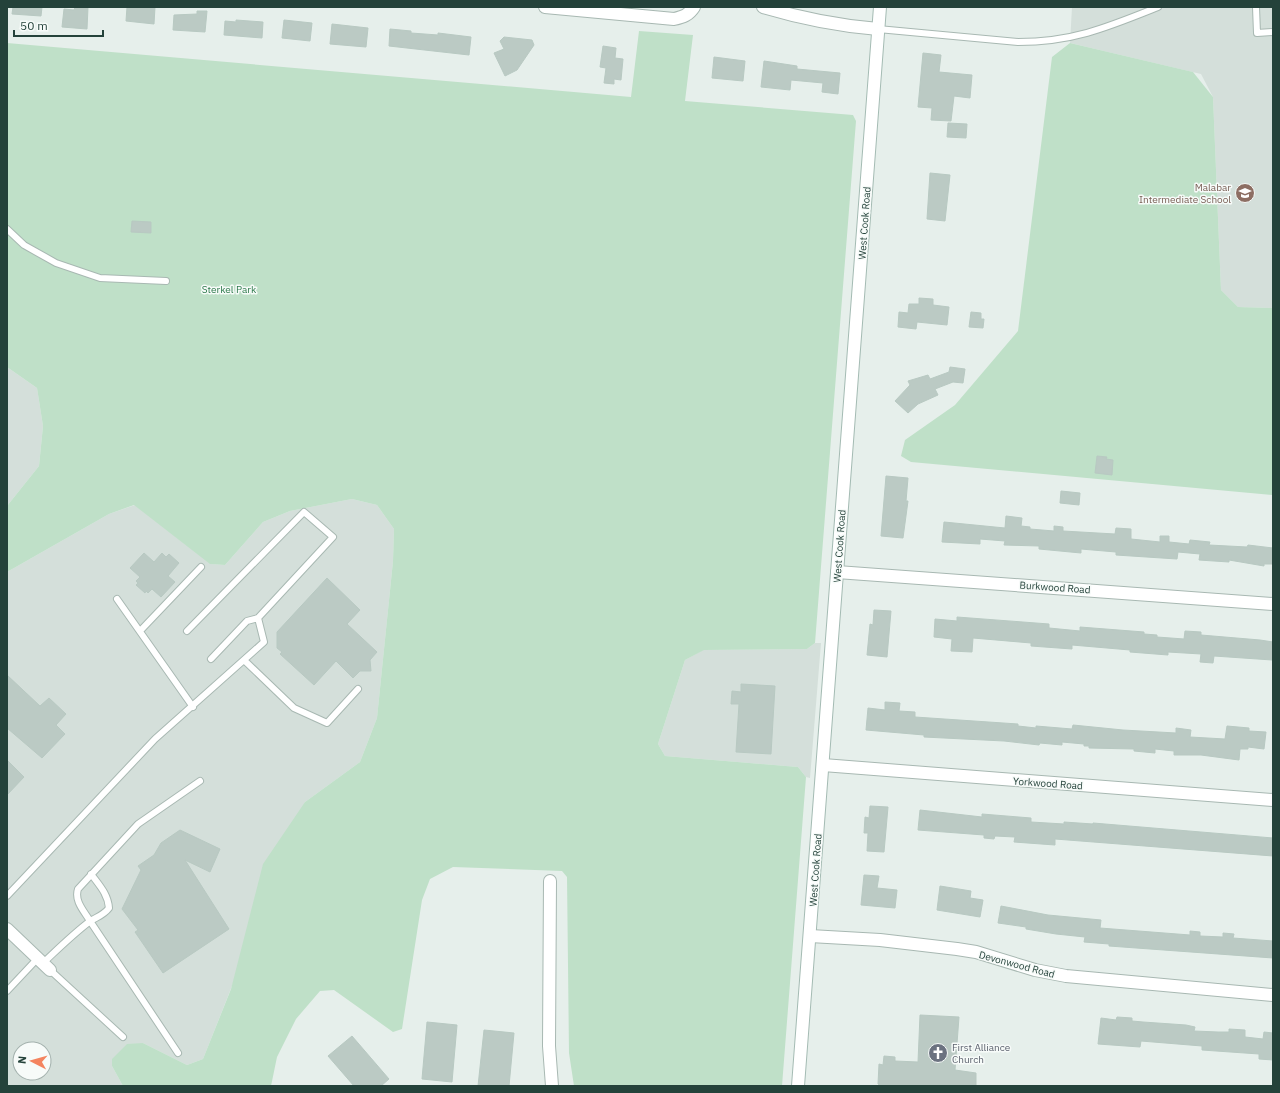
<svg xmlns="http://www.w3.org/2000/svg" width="1280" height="1093" font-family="'IBM Plex Sans',sans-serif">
<rect width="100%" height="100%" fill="#e6efeb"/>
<path fill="#d4dfda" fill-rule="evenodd" d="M1072,7H1273V308L1238,307L1221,290L1213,97L1201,74L1070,43Z
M7,367L37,388L43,426L39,466L7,506Z
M352,499L377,505L394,529L393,561L377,718L360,762L305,802L203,1059L187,1065L143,1043L112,1066L123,1086H7V572L109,514L135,505L211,564L225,565L263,522L290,511ZM20,1049H44V1073H20Z
M815,643H821L810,778L806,777L798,767L665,756L658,744L685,660L703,650L807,649Z"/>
<path fill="#bfe0c8" d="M639,31L693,35L685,101L853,115L856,121L815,643L807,649L704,650L685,660L658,744L665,756L798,767L806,777L782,1086H574L569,1053L567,877L562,871L453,867L430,879L422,900L402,1029L393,1032L334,990L320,991L296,1019L277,1057L271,1086H123L112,1066V1059L127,1044L143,1043L187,1065L203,1059L231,989L263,864L305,802L360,762L377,718L393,561L394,529L377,505L352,499L290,511L263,522L225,565L210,564L134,505L109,514L7,572V506L39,466L43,426L37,388L7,367V43L631,97Z
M1070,43L1193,72L1213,97L1221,290L1238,307L1273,308V495L911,462L901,456L905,440L955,405L1018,331L1052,57Z"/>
<path fill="#bbcac4" stroke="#b8c9c2" d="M13,7H42L41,16L12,14Z
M75,7H88L87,29L62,27L64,9L74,10Z
M127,7H155L154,24L126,21Z
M197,11H207L205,32L173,30L174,15L197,14Z
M236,20L263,22L262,38L224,35L225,21L236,22Z
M284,20L312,23L310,41L282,38Z
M332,24L368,28L366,47L330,44Z
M390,29L411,31V33L438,35V33L471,37L469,55L389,46Z
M504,37L532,40L534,45L517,70L505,76L494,53L504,49L500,41Z
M603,46L616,48L615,58L623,59L621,80L614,79V84L604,83L606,68L600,67Z
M923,53L941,55L939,72L972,75L970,98L954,96L951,121L931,120L932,108L918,107Z
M714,57L745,61L743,81L712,78Z
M764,61L797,66V69L840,73L838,94L822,92L823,83L791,80L790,90L761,87Z
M948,123L967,124L966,138L947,137Z
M930,173L950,175L945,221L927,219Z
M132,221L151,222V233L131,232Z
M919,298L933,299V305L949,307L947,325L917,322L916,329L898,327L899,312L908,313L909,304H919Z
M971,312L981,313V319H984L983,328L969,327Z
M950,367L965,369L963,383L953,382L935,389L938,395L918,404L908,413L895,401L910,385L908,381L928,375L930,379L949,372Z
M1097,456L1107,457L1106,459L1113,460L1112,475L1095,473Z
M886,476L908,478L906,501H908L903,538L881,536Z
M1061,491L1080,493L1079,505L1060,503Z
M1006,516L1022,518L1021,526L1030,527V529L1054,531V526L1063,527V531L1115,534L1116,528L1131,529V539L1160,542V536H1169V542L1189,544L1190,540L1210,542L1209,545L1247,547L1248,545L1273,548V564H1264V566L1229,560V562L1199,560L1200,554L1178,552L1177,559L1116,555V552L1081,549V553L1039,549V546L1004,545L1005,541L980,539V544L942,542L944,522L1005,528Z
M144,553L154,562L162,553L166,557L169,554L179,563L168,576L175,582L161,597L152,589L148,593L146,591L145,593L136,585L138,583L136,581L140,577L130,568Z
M327,578L360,610L347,624L377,652L370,660L371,671H360L353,678L336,661L314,685L280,654L282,652L277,648V632Z
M874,610L891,611L887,657L867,655L870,624L873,625Z
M957,617L1049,624V628L1080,631V627L1144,632V634L1157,635V637L1184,639L1185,631L1201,632V635L1260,640L1273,642L1272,660L1214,656L1213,663L1200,662L1201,654L1168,652V655L1130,652V650L1072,645V649L1031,646V643L973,638L972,652L951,651L952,639L934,637L935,619L957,621Z
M7,675L40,706L49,698L66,714L56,725L65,734L42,758L7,728Z
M741,684L775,686L771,754L736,752L739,704H731L732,691L741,692Z
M885,702L900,703L899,711L915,712V717L1018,724V726L1036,728V726L1072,729L1073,725L1123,730L1176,733V728L1191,730L1190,737L1225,739L1227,726L1249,728V731L1266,732L1264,749L1248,747V749H1240L1239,760L1201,755H1174V751L1155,749V753L1134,751V749L1089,748V746H1084V744L1062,742V745L1040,743L1039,745L1004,741L924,737V735L866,730L868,708L885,710Z
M7,760L24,777L7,795Z
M870,806L888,807L884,852L867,851L868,833H864L865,817L869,818Z
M920,810L982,817V814L1031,818V822L1064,824V822L1093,824V823L1273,838V856L1055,839V845L1014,842L1015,837L995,836L994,839L984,838V835L918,830Z
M180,830L220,849L210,872L185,860L229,929L163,973L135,932L138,930L122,909L141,870L138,866L154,855L161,843Z
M864,875L879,876L877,888L897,890L895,908L861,905Z
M940,886L971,891L970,898L983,900L980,917L937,910Z
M1001,906L1048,915L1101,920L1100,928L1190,935V931L1200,932V936L1223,937V933L1234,934L1233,938L1273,941V958L1109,946V944L1084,942L1085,937L1056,934L1026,929V927L998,923Z
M920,1015L959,1017L955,1070L976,1073V1086H881L878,1084L879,1064L883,1065L884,1056L895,1057V1061L918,1062Z
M1117,1017L1132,1018V1021L1143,1022L1186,1025L1195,1027L1194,1031L1218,1032H1229V1029L1245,1030V1037L1263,1039L1264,1032L1273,1033V1060L1259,1059V1054L1202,1050V1046L1141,1041L1140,1047L1098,1044L1101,1018L1116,1020Z
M427,1022L457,1025L452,1082L422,1079Z
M484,1030L514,1033L509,1086H478Z
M352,1036L389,1079L381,1086H354L328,1056Z"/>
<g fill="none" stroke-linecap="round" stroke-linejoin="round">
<g stroke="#a8b8b2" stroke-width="8">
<path id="lane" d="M1256,7L1257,33L1273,32
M878,29L1018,42C1073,42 1108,27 1158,7
M7,229L24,245L56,263L100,278L166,281
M117,599L193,707
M140,631L201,567
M211,659L247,621L258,618
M245,661L294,708L327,723L358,689
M7,896L155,739L264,642L258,618L333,537L304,512L187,631
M43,963C58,949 72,935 89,922C96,917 103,916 109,908C108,894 99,885 91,874
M50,970L123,1037
M7,991L38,958
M178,1053L90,921C84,911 74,901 78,889L138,824L200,781"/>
</g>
<g stroke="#a8b8b2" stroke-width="14">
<path id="street" d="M545,7L674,19C683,17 689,15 694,7
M763,7C800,18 840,26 878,29
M837,572L1273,604
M823,765L1273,800
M550,881L549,1046L552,1086
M7,929L50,970
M810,936L880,940L957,949L976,952L1035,970L1066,976L1273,995"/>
</g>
<g stroke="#a4bbb3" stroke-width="14">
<path id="secondary" d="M798,1086L880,7"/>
</g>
<use href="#lane" stroke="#fff" stroke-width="6"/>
<use href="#street" stroke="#fff" stroke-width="12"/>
<use href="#secondary" stroke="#fff" stroke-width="12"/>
</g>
<defs>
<g id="school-disc" transform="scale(1)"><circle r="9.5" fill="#8d6e63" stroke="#f7fbf9"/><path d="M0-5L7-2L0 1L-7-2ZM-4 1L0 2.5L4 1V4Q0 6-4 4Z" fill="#fff"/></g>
<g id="church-disc" transform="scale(1)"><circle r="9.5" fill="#6b7280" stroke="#f7fbf9"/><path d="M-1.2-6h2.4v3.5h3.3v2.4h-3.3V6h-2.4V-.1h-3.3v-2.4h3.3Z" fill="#fff"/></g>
</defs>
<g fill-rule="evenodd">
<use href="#school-disc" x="1245" y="193"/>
<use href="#church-disc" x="938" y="1053"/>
</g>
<g text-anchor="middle" stroke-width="3" stroke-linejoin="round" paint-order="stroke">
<g font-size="10" fill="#785e54" stroke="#f7fbf9" text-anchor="end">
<text x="1231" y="191">Malabar<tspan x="1231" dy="12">Intermediate School</tspan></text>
</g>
<g font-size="10" fill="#24423a" stroke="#f7fbf9">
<text transform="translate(864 223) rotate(-86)" y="4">West Cook Road</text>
<text transform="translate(839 546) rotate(-86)" y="4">West Cook Road</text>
<text transform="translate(1055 587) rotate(4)" y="4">Burkwood Road</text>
<text transform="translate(1048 783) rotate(4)" y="4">Yorkwood Road</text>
<text transform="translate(815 870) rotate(-86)" y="4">West Cook Road</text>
<text transform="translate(1017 964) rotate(15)" y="4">Devonwood Road</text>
</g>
<g font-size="10" fill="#2d7a4b" stroke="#f7fbf9">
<text x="229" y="293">Sterkel Park</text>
</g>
<g font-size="10" fill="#5b616d" stroke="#f7fbf9" text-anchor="start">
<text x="952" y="1051">First Alliance<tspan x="952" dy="12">Church</tspan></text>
</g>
</g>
<rect width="1280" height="1093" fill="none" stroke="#24423a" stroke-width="16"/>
<g transform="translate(32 1061) rotate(276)"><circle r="19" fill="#f7fbf9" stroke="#a3b1ad"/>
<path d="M0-3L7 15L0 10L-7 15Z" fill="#f4845f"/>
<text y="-6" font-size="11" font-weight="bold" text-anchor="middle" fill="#24423a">N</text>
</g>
<path d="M14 30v6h89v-6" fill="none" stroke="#24423a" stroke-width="2"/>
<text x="20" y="30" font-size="12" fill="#24423a" stroke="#f7fbf9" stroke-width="3" paint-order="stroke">50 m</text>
</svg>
